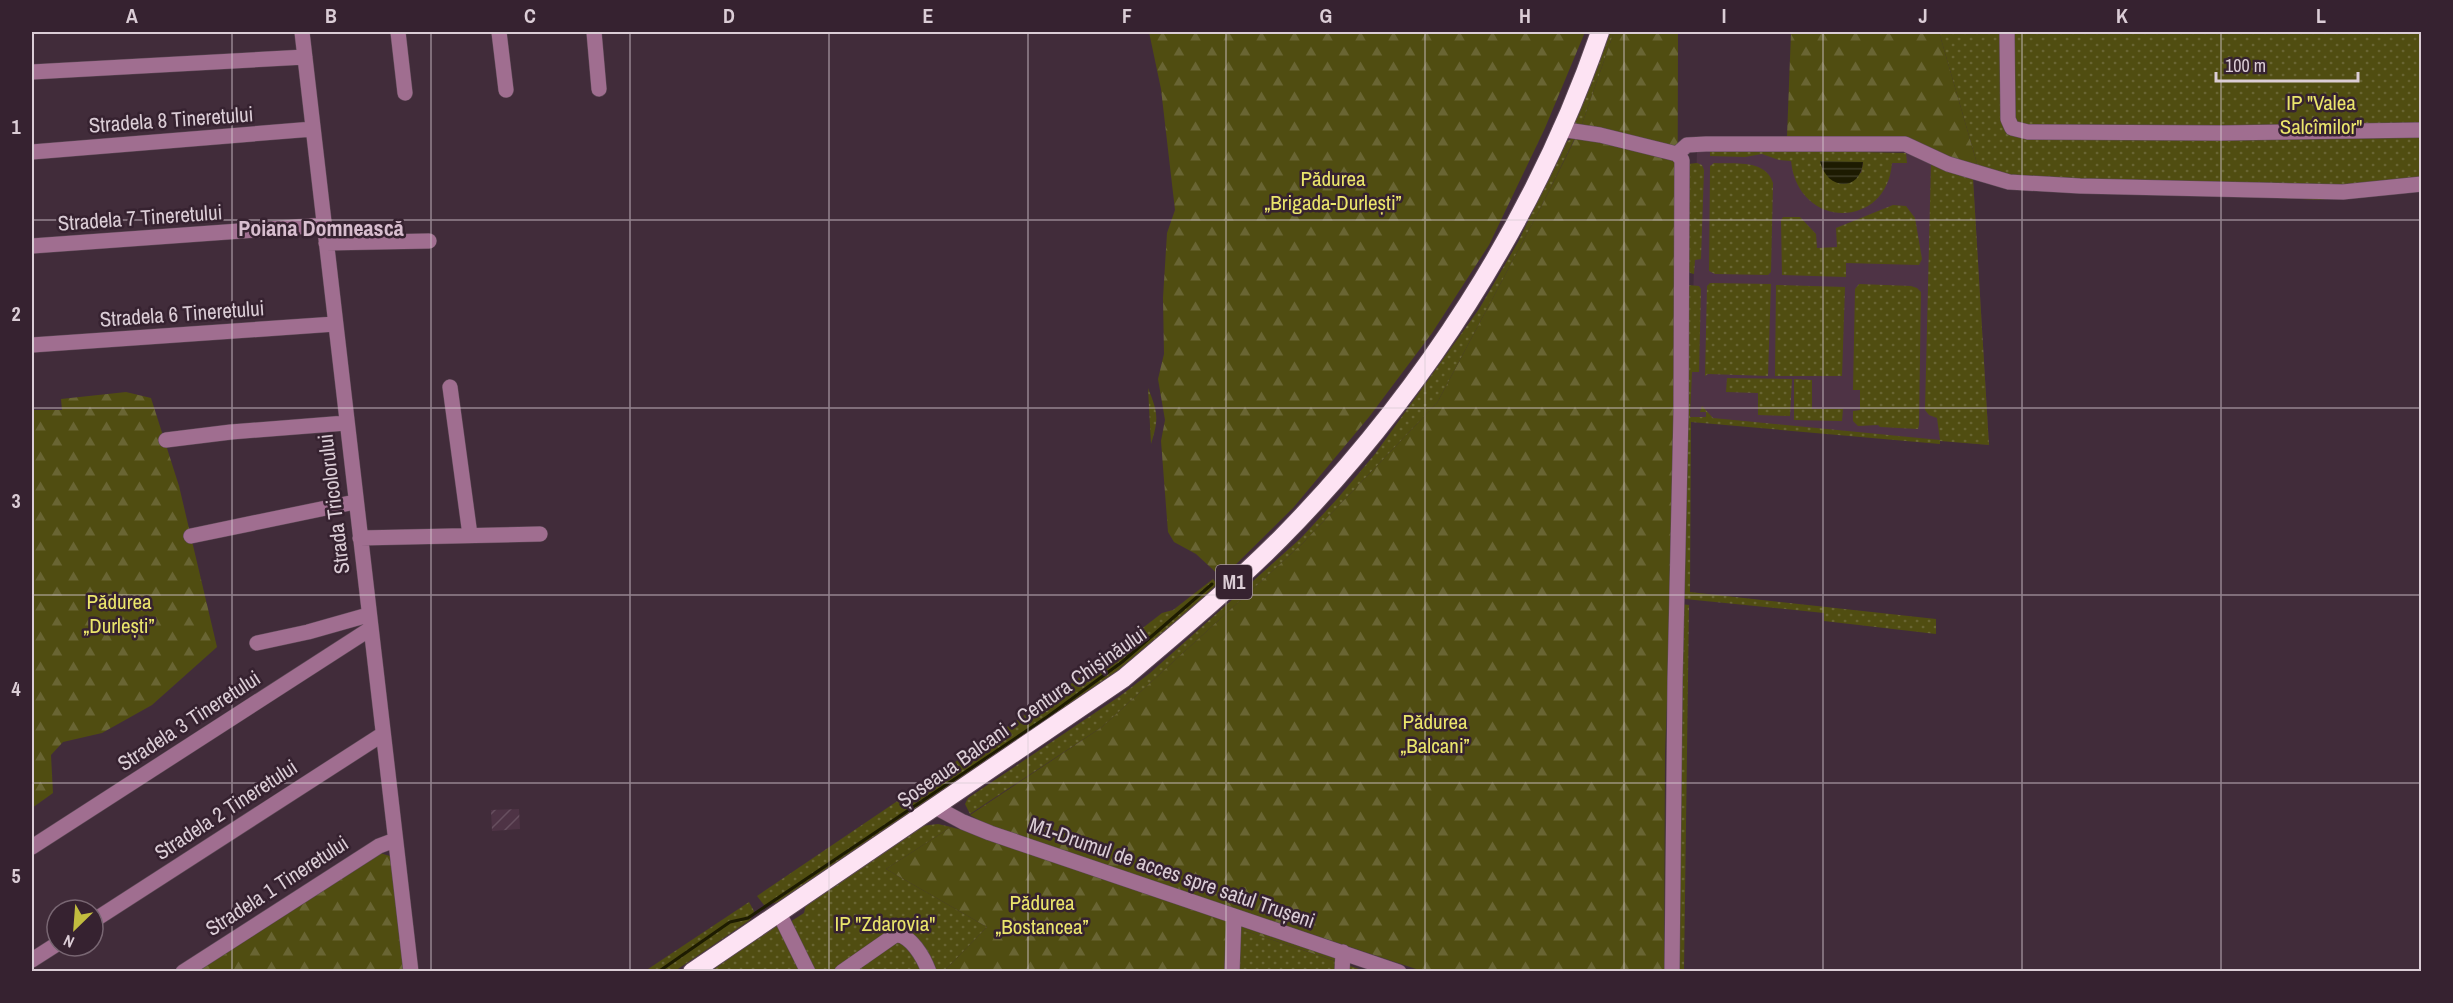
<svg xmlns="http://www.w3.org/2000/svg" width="2453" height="1003" font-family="'Archivo Narrow',sans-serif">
<defs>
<pattern id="industrial-furrows" width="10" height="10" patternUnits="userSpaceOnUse" patternTransform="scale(1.5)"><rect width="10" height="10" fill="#4e3345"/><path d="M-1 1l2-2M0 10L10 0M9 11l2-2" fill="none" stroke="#674f5f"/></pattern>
<pattern id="grass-dots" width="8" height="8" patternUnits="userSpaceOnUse" patternTransform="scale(1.5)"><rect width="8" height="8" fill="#504d11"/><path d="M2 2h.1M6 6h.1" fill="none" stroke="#696533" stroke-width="1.8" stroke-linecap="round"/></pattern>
<pattern id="forest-firs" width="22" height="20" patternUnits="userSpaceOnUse" patternTransform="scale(1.5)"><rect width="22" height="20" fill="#504d11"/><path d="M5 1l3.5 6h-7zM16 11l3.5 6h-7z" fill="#696533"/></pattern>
<pattern id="water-rules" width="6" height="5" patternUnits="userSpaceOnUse" patternTransform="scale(1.5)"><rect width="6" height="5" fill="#1d1b01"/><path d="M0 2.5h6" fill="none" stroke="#3d3b25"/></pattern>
</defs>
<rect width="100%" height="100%" fill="#412c3a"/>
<path fill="#4e3345" d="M1697,149L1907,153L1973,178L1989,445L1690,417Z"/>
<path fill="url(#industrial-furrows)" d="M519,809L520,829L492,831L491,810Z"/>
<path fill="url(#grass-dots)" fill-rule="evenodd" d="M1610,32H1614L1581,127L1573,124Z
M1939,32H2421V188L2319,200L2163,192L2000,174L1978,167Z
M1576,136L1538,213L1437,403L1302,544L1102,727L970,814L965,804L968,798L1120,696L1150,673L1301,538L1337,499L1375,454L1479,309L1518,242L1566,142Z
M1710,149L1906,153L1907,163H1892C1887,230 1798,230 1791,161L1779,160L1762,154L1745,157L1710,156ZM1820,162H1863V163L1861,173Z
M1931,162L1973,178L1989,445L1940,441V444L1691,422L1690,592L1936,619V634L1824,621V613L1685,599L1681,596L1688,285L1699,286L1701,289L1699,372H1692L1690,417H1706V412H1700L1702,406L1713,418L1940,440L1937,418L1929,415L1925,410Z
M1697,163L1702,165L1704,170L1701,259L1695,260L1694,274L1690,273L1686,267L1688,164Z
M1714,163C1735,164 1766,159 1773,183L1771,272L1768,275L1715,274L1709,271L1710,166Z
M1893,205L1906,206L1915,218L1922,259L1919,265L1846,263V277L1782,275L1781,220L1783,217H1800L1816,234L1817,248L1837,247L1836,228Z
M1710,283L1771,284L1768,376L1708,374L1705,376L1707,286Z
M1859,284L1911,286L1917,288L1921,292L1919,425L1918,429L1880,427L1878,425L1858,426L1853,421V411L1860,410V390H1853L1855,289Z
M1776,285L1845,287L1842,376H1775Z
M1727,378L1792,379L1790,416L1758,415V393L1726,392Z
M1794,379L1812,380V409H1843L1842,421L1794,420Z
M1148,388C1158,413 1159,418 1151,444Z
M1213,579L1217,584L1171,627L1108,679L779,902L764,905L757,896L1072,683L1162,613L1173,610Z
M1681,604L1689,605L1684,971L1674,972Z
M938,824L951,827L886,869L987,927L944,971L710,972L772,927L790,922L804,913L806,904L921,826Z
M749,902L754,911L750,920L675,971H645Z
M1228,925L1365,971L1226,972Z"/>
<path fill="url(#forest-firs)" d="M1149,32H1585L1545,128L1489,245L1432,333L1369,417L1293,508L1222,578L1196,554L1174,542L1168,532L1161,441L1165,420L1158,379L1164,354L1163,298L1167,233L1175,210L1161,89Z
M1614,32H1678L1677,449L1665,752L1664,971H1422L993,828L970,815L1102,727L1302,544L1437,403L1538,213L1581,127Z
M1791,32H1939L1978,167L1948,158L1908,138L1787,136Z
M126,392L151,398L179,486L217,647L152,705L102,733L63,742L51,755L53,793L32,808V410H62L61,399Z
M951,827L997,840L1228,920L1226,971H944L987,927L886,869Z
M380,853L393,857L404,971L195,972Z
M1237,922L1339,955V962L1237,928Z"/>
<path fill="url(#water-rules)" d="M1820,161L1863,162C1860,193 1826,190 1820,161Z"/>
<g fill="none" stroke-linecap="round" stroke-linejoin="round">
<path stroke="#1d1b01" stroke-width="3" d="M1223,574L1227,571
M658,972L730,922L748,918L1047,717L1122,662L1212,584"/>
<g stroke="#5d4956" stroke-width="16">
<path id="minor" d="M302,32L411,972
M398,32L405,93
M499,32L506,90
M594,32L599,89
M2007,32L2008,119L2012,128L2028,132L2222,133L2422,130
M32,72L305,57
M1560,129L1600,135L1677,154L1682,160L1681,412L1675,681L1672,972
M32,152L313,129
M1677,154L1687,145L1706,144H1905L1948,164L2009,182L2080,186L2343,192L2422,184
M326,243L429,241
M32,246L324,225
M32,345L335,324
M450,387L470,535
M166,440L231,432L346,423
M191,536L355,502
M360,538L540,534
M257,643L308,632L368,615
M935,807L963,822L990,833L1399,972
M32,847L370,629
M779,913L808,972
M93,921L383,734
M32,960L57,944
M183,972L379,846L395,840
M842,972L895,935C910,933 924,958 929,972
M1232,972L1234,916
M1342,972L1343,952"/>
</g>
<g stroke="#5d4956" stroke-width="20">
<path id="highway" d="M692,972L1124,678C1177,633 1231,588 1280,539C1420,397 1535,221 1600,32"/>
</g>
<use href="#minor" stroke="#a06e90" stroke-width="15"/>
<use href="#highway" stroke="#fde3f3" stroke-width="18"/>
</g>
<path fill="none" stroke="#dbcdd6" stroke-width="1.5" stroke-opacity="0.55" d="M232,32V972M431,32V972M630,32V972M829,32V972M1028,32V972M1226,32V972M1425,32V972M1624,32V972M1823,32V972M2022,32V972M2221,32V972M32,220H2422M32,408H2422M32,595H2422M32,783H2422"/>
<g text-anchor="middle" stroke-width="5" stroke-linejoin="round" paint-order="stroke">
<rect fill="#362230" stroke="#aa9aa4" stroke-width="1.5" x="1216" y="565" width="36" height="34" rx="4.5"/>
<g font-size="20" font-weight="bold" fill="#dbcdd6">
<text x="1234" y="589">M1</text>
</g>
<g font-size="21" fill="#eae56b" stroke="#362230">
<text x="2321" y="110">IP "Valea<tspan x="2321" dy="24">Salcîmilor"</tspan></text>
<text x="1333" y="186">Pădurea<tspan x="1333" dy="24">„Brigada-Durlești”</tspan></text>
<text x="119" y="609">Pădurea<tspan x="119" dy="24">„Durlești”</tspan></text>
<text x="1435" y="729">Pădurea<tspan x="1435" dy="24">„Balcani”</tspan></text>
<text x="1042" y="910">Pădurea<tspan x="1042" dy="24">„Bostancea”</tspan></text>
<text x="885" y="931">IP "Zdarovia"</text>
</g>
<g font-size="21" fill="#dbcdd6" stroke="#362230">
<text transform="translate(171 120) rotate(-4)" y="7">Stradela 8 Tineretului</text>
<text transform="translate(140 218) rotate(-4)" y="7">Stradela 7 Tineretului</text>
<text transform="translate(182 314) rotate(-4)" y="7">Stradela 6 Tineretului</text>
<text transform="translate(334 504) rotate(-97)" y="7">Strada Tricolorului</text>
<text transform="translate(1022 717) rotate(-35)" y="7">Șoseaua Balcani - Centura Chișinăului</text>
<text transform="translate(189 721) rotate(-33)" y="7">Stradela 3 Tineretului</text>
<text transform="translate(226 810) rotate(-33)" y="7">Stradela 2 Tineretului</text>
<text transform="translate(1172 873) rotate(19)" y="7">M1-Drumul de acces spre satul Trușeni</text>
<text transform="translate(277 886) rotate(-33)" y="7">Stradela 1 Tineretului</text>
</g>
<g font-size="22" font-weight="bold" fill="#d8becf" stroke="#362230">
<text x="321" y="236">Poiana Domnească</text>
</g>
</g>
<rect width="2453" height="1003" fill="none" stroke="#362230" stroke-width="66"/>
<g transform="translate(75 928) rotate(205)"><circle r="28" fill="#362230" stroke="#786672" stroke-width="1.5"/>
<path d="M0-4.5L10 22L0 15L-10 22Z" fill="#c2bd3f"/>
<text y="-9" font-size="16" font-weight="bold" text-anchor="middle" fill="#dbcdd6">N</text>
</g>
<path d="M2216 72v9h142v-9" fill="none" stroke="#dbcdd6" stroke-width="3"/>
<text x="2225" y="72" font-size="18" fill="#dbcdd6" stroke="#362230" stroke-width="4.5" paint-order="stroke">100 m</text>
<rect x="33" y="33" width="2387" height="937" fill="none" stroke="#dbcdd6" stroke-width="2"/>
<g font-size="20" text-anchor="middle" font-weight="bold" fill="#dbcdd6">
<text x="132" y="23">A</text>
<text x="331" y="23">B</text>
<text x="530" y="23">C</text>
<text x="729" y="23">D</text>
<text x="928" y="23">E</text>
<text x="1127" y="23">F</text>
<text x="1326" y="23">G</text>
<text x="1525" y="23">H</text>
<text x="1724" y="23">I</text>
<text x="1923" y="23">J</text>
<text x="2122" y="23">K</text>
<text x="2321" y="23">L</text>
<text x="16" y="134">1</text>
<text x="16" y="321">2</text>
<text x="16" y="508">3</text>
<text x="16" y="696">4</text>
<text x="16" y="883">5</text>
</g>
</svg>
